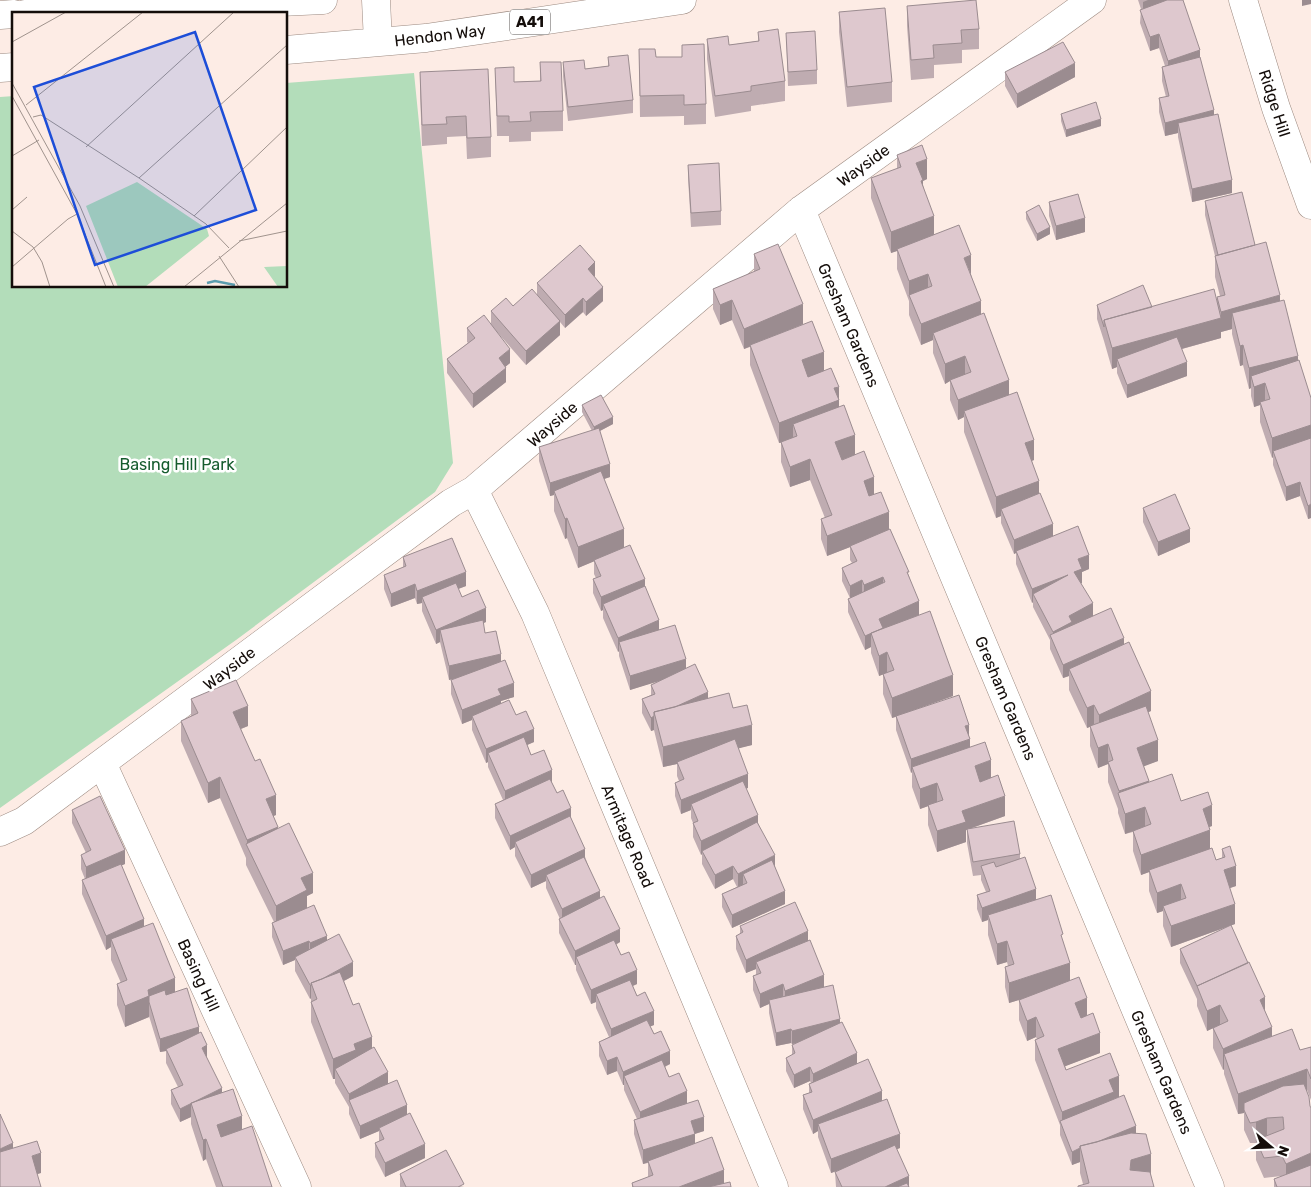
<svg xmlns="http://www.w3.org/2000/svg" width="1311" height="1187" font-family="Rubik,sans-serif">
<rect width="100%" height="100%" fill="#fdece5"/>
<path fill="#b3ddba" d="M414,73L453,463L435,492L236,640L0,808V97L14,96V286H286V83Z"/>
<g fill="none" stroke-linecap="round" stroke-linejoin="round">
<g stroke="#9c8a81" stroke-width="29">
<path id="minor" d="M1243,0L1276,108L1311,205
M801,210L1210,1187
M474,490L535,613L774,1187
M102,763L297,1187
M0,832L24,821L451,503L474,490L801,210L1092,0"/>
</g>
<g stroke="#9c8a81" stroke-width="29">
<path id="highway" d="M376,0L378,42
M25,14L323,0
M0,15L14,14
M286,50L426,38L682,0
M0,68L14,67"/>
</g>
<use href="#minor" stroke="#fff" stroke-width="28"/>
<use href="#highway" stroke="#fff" stroke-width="28"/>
</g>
<path fill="#bfacb1" d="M1138,0H1183L1200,57L1232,193L1192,202L1178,137V133L1165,136L1159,112V98L1166,97L1162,81V67L1165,66L1159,48L1150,51L1140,23L1141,9Z
M907,6L979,29V49L962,50V63L934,65V78L911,80L907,26Z
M839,12L892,82V102L847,107L839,32Z
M758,32L785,81V101L751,106V111L715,117L707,59V39L729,45L758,41Z
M786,33L817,70V84L788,86Z
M639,49L656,57L706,104V124L684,125V116L640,117Z
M608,57L633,100V113L568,121L563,76V62L585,69L608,66Z
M540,62L563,111V131L531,132V141L509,142V136H497L495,68L514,82L540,81Z
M420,72L491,137V157L467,159L466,136L447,137V144L422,146L420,92Z
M1005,72L1075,77L1017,108L1005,86Z
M1061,114L1101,126L1066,137L1061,121Z
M897,155L927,179L923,181V185L934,234L971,274L981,315L1009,395L1034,460L1032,461L1039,493L1053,536L1089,569L1082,572V583H1081L1093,617L1124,644L1151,711L1148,712L1158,761L1143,766L1149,782L1181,801L1212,826L1209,827L1210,849L1216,860L1222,858V849L1236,886L1230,888L1235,924L1171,947L1163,926V911L1157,913L1149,891V872L1141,875L1133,851V832L1125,834L1118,813V809L1108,782V764L1098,768L1090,746V727L1087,728L1069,690V676L1063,678L1050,649V640L1033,607V602L1032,603L1016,564V553L1014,554L1001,523V516L996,518L964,432V417L958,420L950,400V381L945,384L933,353V340L921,345L909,315V301L897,269V251L891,253L871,198V178L897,169Z
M688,165L721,211V225L691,227L688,178Z
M1205,201L1255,245L1280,301L1298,361L1311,398V518L1308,519L1300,496L1286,501L1273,465V457L1272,458L1260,422V405L1254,407L1251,396V388L1249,389L1243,365L1240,366L1232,334V329L1221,332V338L1182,349L1187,376L1127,398L1117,373V367L1112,369L1104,341L1097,319V305L1152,307L1217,303V297L1220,296L1215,277V256L1205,215Z
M1049,202L1085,232L1056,240L1049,216Z
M1026,212L1050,234L1037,241L1026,219Z
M754,254L803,324L824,370L839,407L855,455L874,494L909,576L919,615L953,696L908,712L969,738L970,747L991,778L1005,816L972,828L1020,854V858L1036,900L1063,941L1070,980L1087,1016L1100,1053L1065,1066L1066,1070L1119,1097L1114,1099L1136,1133L1151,1178L1083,1184L1080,1173V1162L1072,1165L1060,1135V1125L1035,1060V1040L1037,1039L1036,1037L1027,1041L1019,1020V1000L1009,1003L1005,987V967L1008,966L1007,962L997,965L988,935V920L982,922L977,909V895L986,892L981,880V875L973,876L967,843V830H966V842L937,852L928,825V806L920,809L912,787V772L911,773L896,730V717L892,718L883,694V674L879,676L871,653V647L865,650L848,612V599L850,598L842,581V568L852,563L850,560V547L827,556L821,539V519L825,518L810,480L790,487L781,462V443H779L750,365V347L744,349L732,320L720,325L713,309V289L754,272Z
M595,276L594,277L603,301L586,316L583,312L565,328L560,322V335L526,365L497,332L510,363L505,367L506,382L473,408L447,373V359L468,343L467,342V328L491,324V311L513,306L537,296V283Z
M582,405L613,424L600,431L610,477L604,479L624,548L645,586L659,630L686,669L708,698L733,708L752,745L738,748L748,788H746L758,823L775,867L785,904L732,928L722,907V894L737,887L733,879L715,889L702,864V854L701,855L693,837V823L691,818V810L681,814L675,796V783L679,781L677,776V764L663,767L654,730L651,731L642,713V699L651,695V685L660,680L630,690L619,656V651L618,652L603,618V610L601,611L593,593V579L596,578L594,574V561L578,568L567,538L565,539L554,511V495L550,496L539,461V447L592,431L582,412Z
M1143,508L1190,542L1158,556L1143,522Z
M403,557L466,586L458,589L462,597L486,622L483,623L485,633L501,661L514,697L501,701V703L516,715L534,742L527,745L531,755L552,783L557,793L571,818L600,898L620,942L616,945L621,955L637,984L633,986L637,996L654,1025L650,1026L670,1064L665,1067L669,1077L704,1131L695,1134V1144L724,1183L731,1187H632V1183L648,1177V1163L643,1164L634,1134V1120L637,1119L624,1090V1085H623L617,1071L607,1075L599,1056V1042L609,1037L596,1008V1002L591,1004L576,970V965H575L559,933V919H560L546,888V881L531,888L515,856V847L510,850L495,818V804L503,800L488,767V762L486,763L472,730V720L462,724L451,694V680L455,678L449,680L440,642L436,644L422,611V603L417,604L415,598L391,607L384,589V575L403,568Z
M191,699L248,726L241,729L276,815L273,816L278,829L313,893L307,896V908L327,941L353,976L344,981L353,1005L388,1084L407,1114L425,1158L385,1177L375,1157V1143L379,1141V1131L360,1139L349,1114V1107L335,1083V1079H333L311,1022V998L310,999L295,971V960L283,965L272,937V923L274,922L246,865V858L220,798L208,803L181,741V721L191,716Z
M72,810L125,864L121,865L144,926L175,992L199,1033L207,1058L222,1093L272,1187H216L206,1159L203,1161L191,1124V1117L180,1122L171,1104V1090L178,1087L166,1063V1051L160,1052L149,1016V1017L125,1027L117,1005V984L121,983L111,960V947L106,950L82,894V880L85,879L81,869V855L86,853L72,823Z
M740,926L808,941L824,987L840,1022L857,1064L882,1101L900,1148L897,1149L909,1187H836L835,1172L837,1171L831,1173L818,1137V1131L813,1134L803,1109V1095L809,1093V1084L811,1083L810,1081L794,1088L786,1071V1058L792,1055V1045L795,1044H792L791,1043L776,1046L769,1013V1004L760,1008L753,990V976L756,975V969L746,973L736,949V936L740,934Z
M1180,949L1265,1011L1272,1037L1300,1050L1311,1047V1100L1307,1090H1306L1311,1187H1274V1179L1282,1176L1264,1178L1256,1160V1143H1250L1244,1130V1113L1238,1114L1224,1074V1069L1223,1070L1213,1048V1028L1207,1031L1197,1006V999L1180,963Z
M400,1174L464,1187H400Z"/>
<path fill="#9b8c90" d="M1148,0H1182L1143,15V2Z
M1302,0H1311V4L1302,6Z
M1159,34V48L1150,51V37Z
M1200,50V63L1168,75V61Z
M1075,63V77L1017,108V94Z
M1214,110V124L1178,123V133L1165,136V123Z
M1101,119V126L1066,137V130Z
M927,159V179L923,181V201L916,163Z
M1232,180V193L1192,202V189Z
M934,216V237L897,249V251L891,253V232Z
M1085,218V232L1056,240V226Z
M1050,227V234L1037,241V234Z
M971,255V275L964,258Z
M595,262V276L588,283V269Z
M928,274V295H909V281Z
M603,287V301L586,316V302Z
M1280,295V316L1232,313V329L1221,332V338L1120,366L1117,359V367L1112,369V348L1221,318V312Z
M583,298V312L565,328V315Z
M732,300V320L720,325V305Z
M981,301V321L933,333V340L921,345V324Z
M803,304V324L744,349V329Z
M560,321V335L526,365V351Z
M1243,345V365L1240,366V346Z
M510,349V363L499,372V358Z
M824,352V372L802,381V360Z
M965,356V376L950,380V381L945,384V364Z
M1298,356V376L1265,384V403L1260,402V405L1254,407V387L1251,376V388L1249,389V368Z
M1187,362V376L1127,398V385Z
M506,368V382L473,408V394Z
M1009,380V400L964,411V417L958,420V400Z
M839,387V420L793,424V438L779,443V423L834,388Z
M613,417V424L594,434V427Z
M1311,425V445L1273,451V457L1272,458V438Z
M855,435V455L835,462V442Z
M1034,440V460L1025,463V443Z
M810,459V480L790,487V467Z
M610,464V477L556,495L554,491V495L550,496V483Z
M874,477V497L864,501V481Z
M1039,481V502L1001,509V516L996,518V497Z
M1300,482V496L1286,501V487Z
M1311,504V518L1308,519V506Z
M889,512V532L827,556V536Z
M567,518V538L565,539V519Z
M1053,524V538L1016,551V553L1014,554V540Z
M624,529V549L578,568V547Z
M1190,529V542L1158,556V542Z
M1089,555V569L1082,572V583L1074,586V572L1078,559Z
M466,572V586L424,602L422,597V603L417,604V591Z
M1068,575L1033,594V602L1032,603V589Z
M883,577V591L864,599V585Z
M645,579V593L603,604V610L601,611V597Z
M862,580V594L850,599V586Z
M415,584V598L391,607V594Z
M919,601V615L883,631L879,619Z
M1093,603V617L1053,642V632L1069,616Z
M486,608V622L443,641L440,630V642L436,644V630Z
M659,620V634L619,642V651L618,652V638Z
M871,633V647L865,650V636Z
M1124,638V651L1069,669V676L1063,678V665Z
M887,652V673L879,676V656Z
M501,654V668L449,680V666Z
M686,659V673L630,690V676Z
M953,675V696L892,718V698Z
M514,683V697L501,701V709L472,716V720L462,724V710L498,689Z
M1151,691V711L1099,735V715Z
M708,692V706L655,716Z
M1094,705V725L1087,728V708Z
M248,706V726L233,732V712Z
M654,716V730L651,731V718Z
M752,725V745L678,764L677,762V764L663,767V747Z
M969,725V739L965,726Z
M534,729V742L492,760L488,753V762L486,763V749Z
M970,739V753L912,767V772L911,773V759Z
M1158,740V761L1137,769V748Z
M1108,744V764L1098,768V748Z
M991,760V781L975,786V766Z
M552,770V784L505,805V791Z
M748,774V788L693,809L691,804V810L681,814V800Z
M220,777V798L208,803V783Z
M1149,781V801L1119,796V791Z
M937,783V803L920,809V789Z
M276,795V815L266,819V799Z
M1005,796V816L966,830V842L937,852V831L962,811Z
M1212,805V826L1203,829V809Z
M1145,807V827L1125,834V814Z
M571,808V822L515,842V847L510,850V836Z
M758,815V829L702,851V854L701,855V841Z
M278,827V847H247V840Z
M1210,830V850L1141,875V855Z
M585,849V862L546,875V881L531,888V875Z
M125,850V864L86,881V867Z
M775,855V869L743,874V886L738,888V874Z
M733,866V879L715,889V875Z
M1236,866V886L1224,890V870Z
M313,873V893L307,896V910L276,926V906L301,878Z
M1181,884V905L1163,906V911L1157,913V893Z
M1036,889V902L988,915V920L982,922V908Z
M600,891V905L562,922V909Z
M785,891V904L732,928V915Z
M1235,904V924L1171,947V926Z
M144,919V933L111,939V947L106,950V936Z
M620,929V942L579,963L576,957V965H575V951Z
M808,931V945L756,962V969L746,973V960Z
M327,936V950L310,957V943Z
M309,941V954L295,957V960L283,965V951Z
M1007,941V962L997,965V944Z
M353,962V976L316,996L312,985Z
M1070,963V984L1009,1003V983Z
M637,970V984L599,1000L596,994V1002L591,1004V990Z
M824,975V988L785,1004V991Z
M175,978V999L149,1002V1017L125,1027V1006L148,990Z
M783,984V998L769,1000V1004L760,1008V994Z
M310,985H311V998L310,999Z
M1265,997V1017L1260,1000Z
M1087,998V1018L1075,1023V1003Z
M1220,1005V1025L1207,1031V1011Z
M654,1011V1025L611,1043V1029Z
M1036,1017V1037L1027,1041V1021Z
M840,1019V1033L792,1044V1031Z
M199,1027V1041L166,1049V1051L160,1052V1039Z
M1272,1027V1047L1224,1054V1069L1223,1070V1049Z
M791,1029V1043L776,1046V1033Z
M1100,1033V1053L1058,1069V1049Z
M372,1037V1057L335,1069V1079H333V1059L354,1044Z
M207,1045V1059L202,1048Z
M670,1051V1064L627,1084L624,1076V1085H623V1072Z
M857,1053V1067L813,1088V1074Z
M617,1057V1071L607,1075V1061Z
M810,1067V1081L794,1088V1075Z
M1307,1069V1090L1245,1112L1244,1103V1113L1238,1114V1094Z
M388,1072V1086L349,1100V1108V1094Z
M1119,1076V1097L1114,1099V1113L1062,1128V1112L1109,1080Z
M222,1088V1102L191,1103V1117L180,1122V1109Z
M687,1091V1105L640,1126V1112Z
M882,1091V1105L818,1124V1131L813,1134V1120Z
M407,1105V1119L379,1128V1131L360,1139V1126Z
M242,1116V1136L217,1146V1125Z
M704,1117V1131L691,1135V1121Z
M1267,1118V1138L1256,1140V1122Z
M1136,1126V1140L1080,1148Z
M695,1134V1147L643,1164V1150Z
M900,1134V1148L831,1173V1159Z
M206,1139V1159L203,1161V1140Z
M13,1143V1157L0,1163V1149Z
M425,1144V1158L385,1177V1163Z
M1080,1148V1162L1072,1165V1152Z
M41,1153V1173L32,1176V1156Z
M1311,1153V1174L1286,1184V1164Z
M1151,1154V1181L1130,1170L1131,1160Z
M724,1170V1184L716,1187H679Z
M909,1176V1187H885Z"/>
<path fill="#dec8ce" stroke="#9b8c90" d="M976,0L979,29L961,30L962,43L933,45L934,58L911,60L907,6Z
M1167,0H1183L1200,50L1168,61L1159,34L1150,37L1140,10Z
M885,8L892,82L847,87L839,12Z
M778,29L785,81L751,86V91L715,96L707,39L728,36L729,45L759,41L758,32Z
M815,31L817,70L788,72L786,33Z
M1063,42L1075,63L1017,94L1005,72Z
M704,44L706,104L684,105V95L640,96L639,49H655L656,57H682V45Z
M628,55L633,100L568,107L563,62L584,60L585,69L609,66L608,57Z
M1200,57L1214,110L1165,123L1159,98L1169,96L1162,67Z
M540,62H561L563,111L530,112L531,121L509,122V116H497L495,68L514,67V82L541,81Z
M488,69L491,137L467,138L466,116L446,117L447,124L422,125L420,72Z
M1096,102L1101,119L1066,130L1061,114Z
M1218,114L1232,180L1192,189L1178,123Z
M922,145L927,159L916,163L923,180L921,181L934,216L891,232L871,178L901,167L897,155Z
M719,163L721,211L691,213L688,165Z
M1242,192L1255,245L1218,255L1205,201Z
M1078,194L1085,218L1056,226L1049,202Z
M1039,205L1050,227L1037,234L1026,212Z
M959,225L971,255L964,258L981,301L921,324L909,295L932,286L928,274L909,281L897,249Z
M1266,242L1280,295L1221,312L1217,297L1225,295L1215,256Z
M778,244L803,304L744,329L732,300L720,305L713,289L760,269L754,254Z
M580,245L595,262L588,269L603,287L586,302L583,298L565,315L537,283Z
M1143,285L1152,307L1104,320V327L1097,305Z
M532,289L560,321L526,351L491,311L506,298L513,306Z
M1214,289L1221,318L1112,348L1104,320Z
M1284,300L1298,356L1249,368L1243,345L1240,346L1232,313Z
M984,313L1009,380L958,400L950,380L971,372L965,356L945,364L933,333Z
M484,315L510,349L499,358L506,368L473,394L447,359L475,338L467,328Z
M812,321L824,352L802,360L808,377L831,368L839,387L834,388L839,400L779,423L750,345Z
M1177,337L1187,362L1127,385L1117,359Z
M1299,360L1311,398V425L1272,438L1260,402L1270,399L1265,383L1254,387L1251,376Z
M1017,392L1034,440L1025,443L1039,481L996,497L964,411Z
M601,395L613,417L594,427L582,405Z
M844,405L855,435L835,442L842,460L864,451L874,477L864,481L869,496L881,492L889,512L827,536L821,519L832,515L810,459L790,467L781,442L797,436L793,424Z
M599,428L610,464L550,483L539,447Z
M1311,438V504L1308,506L1300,482L1286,487L1273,451Z
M601,471L624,529L578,547L567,518L565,519L554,491Z
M1040,493L1053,524L1014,540L1001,509Z
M1175,494L1190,529L1158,542L1143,508Z
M1078,526L1089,555L1078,559L1082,569L1074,572L1093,603L1069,616L1072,622L1053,632L1033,594L1068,575L1032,589L1016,551Z
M890,529L909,572H907L919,601L879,619L883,628L865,636L848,599L885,582L883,577L864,585L862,580L850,586L842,568L857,561L850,546Z
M452,538L466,572L417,591L415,584L391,594L384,575L406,566L403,557Z
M630,545L645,579L601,597L593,579L601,576L594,560Z
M456,583L462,597L478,590L486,608L436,630L422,597Z
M645,586L659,620L618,638L603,604Z
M1111,608L1124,638L1063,665L1050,635Z
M930,611L953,675L892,698L883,674L894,670L887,652L879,656L871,633Z
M483,620L485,633L496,631L501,654L449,666L440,630Z
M675,625L686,659L630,676L619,642Z
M1129,642L1151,691L1099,715L1094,705L1087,708L1069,669Z
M505,660L514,683L498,689L501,695L462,710L451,680Z
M695,664L708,692L675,707L654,712V716L651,718L642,699L655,694L651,685Z
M236,680L248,706L233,712L255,761L260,759L276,795L266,799L278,827L247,840L220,777L208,783L181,721L198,713L191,699Z
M729,693L733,708L747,705L752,725L663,747L654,712Z
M959,695L969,725L965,726L970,739L911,759L896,716Z
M509,700L516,715L526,711L534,729L486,749L472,716Z
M1146,706L1158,740L1137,748L1149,781L1119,791L1108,762L1113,760L1108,744L1098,748L1090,726Z
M524,737L531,755L544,750L552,770L505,791L488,753Z
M735,739L748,774L681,800L675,783L684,779L677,762Z
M985,742L991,760L975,766L980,782L998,775L1005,796L962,811L966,822L937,831L928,805L943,800L937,783L920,789L912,767Z
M1172,774L1181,801L1208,792L1212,805L1203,809L1210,830L1141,855L1133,831L1151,824L1145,807L1125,814L1118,793Z
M550,779L557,793L563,790L571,808L510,836L495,804Z
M743,781L758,815L701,841L693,823L698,821L691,804Z
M100,796L125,850L86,867L81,855L91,850L72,810Z
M570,816L585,849L531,875L515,842Z
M1014,821L1020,854L973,862L967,829Z
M757,822L775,855L738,874L733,866L715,875L702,851Z
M289,823L313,873L301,878L307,890L276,906L246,844Z
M1230,846L1236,866L1224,870L1235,904L1171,926L1163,906L1186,898L1181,884L1157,893L1149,870L1212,848L1216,860L1225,857L1222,849Z
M584,857L600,891L562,909L546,875Z
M1025,857L1036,889L982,908L977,895L990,891L981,866L994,862L996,867Z
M772,860L785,891L732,915L722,894L747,883L743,874Z
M121,864L144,919L106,936L82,880Z
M1051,895L1063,934L1061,935L1070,963L1009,983L1005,967L1014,964L1007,941L997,944L988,915Z
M604,896L620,929L575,951L559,919Z
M795,902L808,931L746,960L736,936L743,932L740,926Z
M314,905L327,936L310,943L309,941L283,951L272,923Z
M153,923L175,978L148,990L149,996L125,1006L117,984L127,980L111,939Z
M1231,925L1248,963L1197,986L1180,949Z
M339,934L353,962L322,979L311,983L312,985H310L295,957Z
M614,940L621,955L629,952L637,970L591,990L576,957Z
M810,940L824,975L785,991L783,984L760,994L753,976L761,973L756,962Z
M1249,962L1265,997L1260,1000L1272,1027L1223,1049L1213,1028L1228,1021L1220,1005L1207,1011L1197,986Z
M340,972L353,1005L359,1003L372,1037L354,1044L356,1050L333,1059L311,1002L317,999L311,983Z
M1079,977L1087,998L1075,1003L1081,1018L1093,1013L1100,1033L1058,1049L1066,1070L1110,1053L1119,1076L1109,1080L1114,1092L1062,1112L1035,1040L1044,1036L1036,1017L1027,1021L1019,1000Z
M630,980L637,996L645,992L654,1011L611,1029L596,994Z
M833,985L840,1019L792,1031L791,1029L776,1033L769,1000Z
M187,988L199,1027L160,1039L149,1002V996L165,990L166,995Z
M647,1020L654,1034L661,1031L670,1051L623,1072L617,1057L607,1061L599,1042Z
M842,1022L857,1053L813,1074L810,1067L794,1075L786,1058L795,1053L792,1045Z
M1292,1029L1300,1050L1311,1047V1079L1307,1069L1238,1094L1224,1054Z
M201,1032L207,1045L202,1048L222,1088L180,1109L171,1090L183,1085L166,1049Z
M374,1047L388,1072L349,1094L335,1069Z
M868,1059L882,1091L813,1120L803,1095L812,1092L809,1084Z
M662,1060L669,1077L679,1073L687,1091L640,1112L624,1076Z
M397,1080L407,1105L360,1126L349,1100Z
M1304,1084L1309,1097L1310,1106L1311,1108V1153L1286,1164L1282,1156L1264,1158L1256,1140L1284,1129L1283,1117L1267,1118L1256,1122L1250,1123L1244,1110V1103L1283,1086Z
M233,1089L242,1116L217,1125L221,1137L252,1126L272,1187H223L206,1139L203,1140L191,1103Z
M1124,1095L1136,1126L1097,1142L1080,1146V1148L1072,1152L1060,1121Z
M887,1099L900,1134L831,1159L818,1124Z
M698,1100L704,1117L691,1121L695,1134L643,1150L634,1120Z
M410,1113L425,1144L385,1163L375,1143L384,1139L379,1128Z
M0,1114L13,1143L0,1149Z
M1131,1133L1146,1134L1151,1154L1131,1160L1130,1170L1150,1172L1154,1187H1078V1186L1089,1183L1080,1146Z
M712,1137L724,1170L679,1187H633L632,1183L653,1175L648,1161Z
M37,1141L41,1153L32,1156L41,1187H0V1152Z
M895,1145L909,1176L885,1187H842L835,1172Z
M446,1150L464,1184L458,1187H406L400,1174Z
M1311,1165V1187H1277L1274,1179Z
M730,1182L731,1187H708Z
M907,1183L909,1187H897Z"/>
<g text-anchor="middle" stroke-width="5" stroke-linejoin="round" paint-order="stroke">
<rect fill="#fff" stroke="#5a5654" stroke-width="1" x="510" y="9.5" width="40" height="25" rx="4"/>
<g font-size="15" font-weight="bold" fill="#140d0a">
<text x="530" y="27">A41</text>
</g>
<g font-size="16" fill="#140d0a" stroke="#fff">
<text transform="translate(440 35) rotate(-7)" y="6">Hendon Way</text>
<text transform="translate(1275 103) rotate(72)" y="6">Ridge Hill</text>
<text transform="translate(863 165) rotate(-36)" y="6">Wayside</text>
<text transform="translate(849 325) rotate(67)" y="6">Gresham Gardens</text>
<text transform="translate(552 424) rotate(-41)" y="6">Wayside</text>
<text transform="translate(229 668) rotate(-37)" y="6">Wayside</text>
<text transform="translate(1006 698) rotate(67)" y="6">Gresham Gardens</text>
<text transform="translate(628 836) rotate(67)" y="6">Armitage Road</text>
<text transform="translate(199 975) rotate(65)" y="6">Basing Hill</text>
<text transform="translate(1162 1072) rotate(67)" y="6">Gresham Gardens</text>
</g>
<g font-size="16" fill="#165c2e" stroke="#fff">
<text x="177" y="470">Basing Hill Park</text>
</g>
</g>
<g transform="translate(12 12)">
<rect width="275" height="275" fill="#fdece5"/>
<path d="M125,170L195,217L197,224L133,275H106L74,194ZM275,254V275H266L252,255Z" fill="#b3ddba"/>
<path d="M265,257L271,262L270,274L259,262Z" fill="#b3ddba"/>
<path fill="none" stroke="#5b9cae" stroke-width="2.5" d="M195,271L203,269L223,273"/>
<path fill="none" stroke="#a0938d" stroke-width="1" d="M0,30L54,0M0,71L68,194L102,275M0,84L65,202L94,275M14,93L131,0M21,105L29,103L127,166L194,212L217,236M74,135L222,0M0,144L27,128M127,166L275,33M0,198L15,185M182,204L275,115M0,219L21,235L30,250L38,275M227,229L275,219M207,244L227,275M0,255L56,207L65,202M172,275L275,191"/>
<path fill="#1d4ed8" fill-opacity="0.15" stroke="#1d4ed8" stroke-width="2.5" d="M183,20L244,198L83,253L22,75Z"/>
<rect width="275" height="275" fill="none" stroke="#140d0a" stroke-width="2.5"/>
</g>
<g transform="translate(1271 1147) rotate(109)" stroke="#ffffff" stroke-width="4" paint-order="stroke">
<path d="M0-4L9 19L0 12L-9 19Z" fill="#140d0a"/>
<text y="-8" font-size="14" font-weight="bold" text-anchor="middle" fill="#140d0a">N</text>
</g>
</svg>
